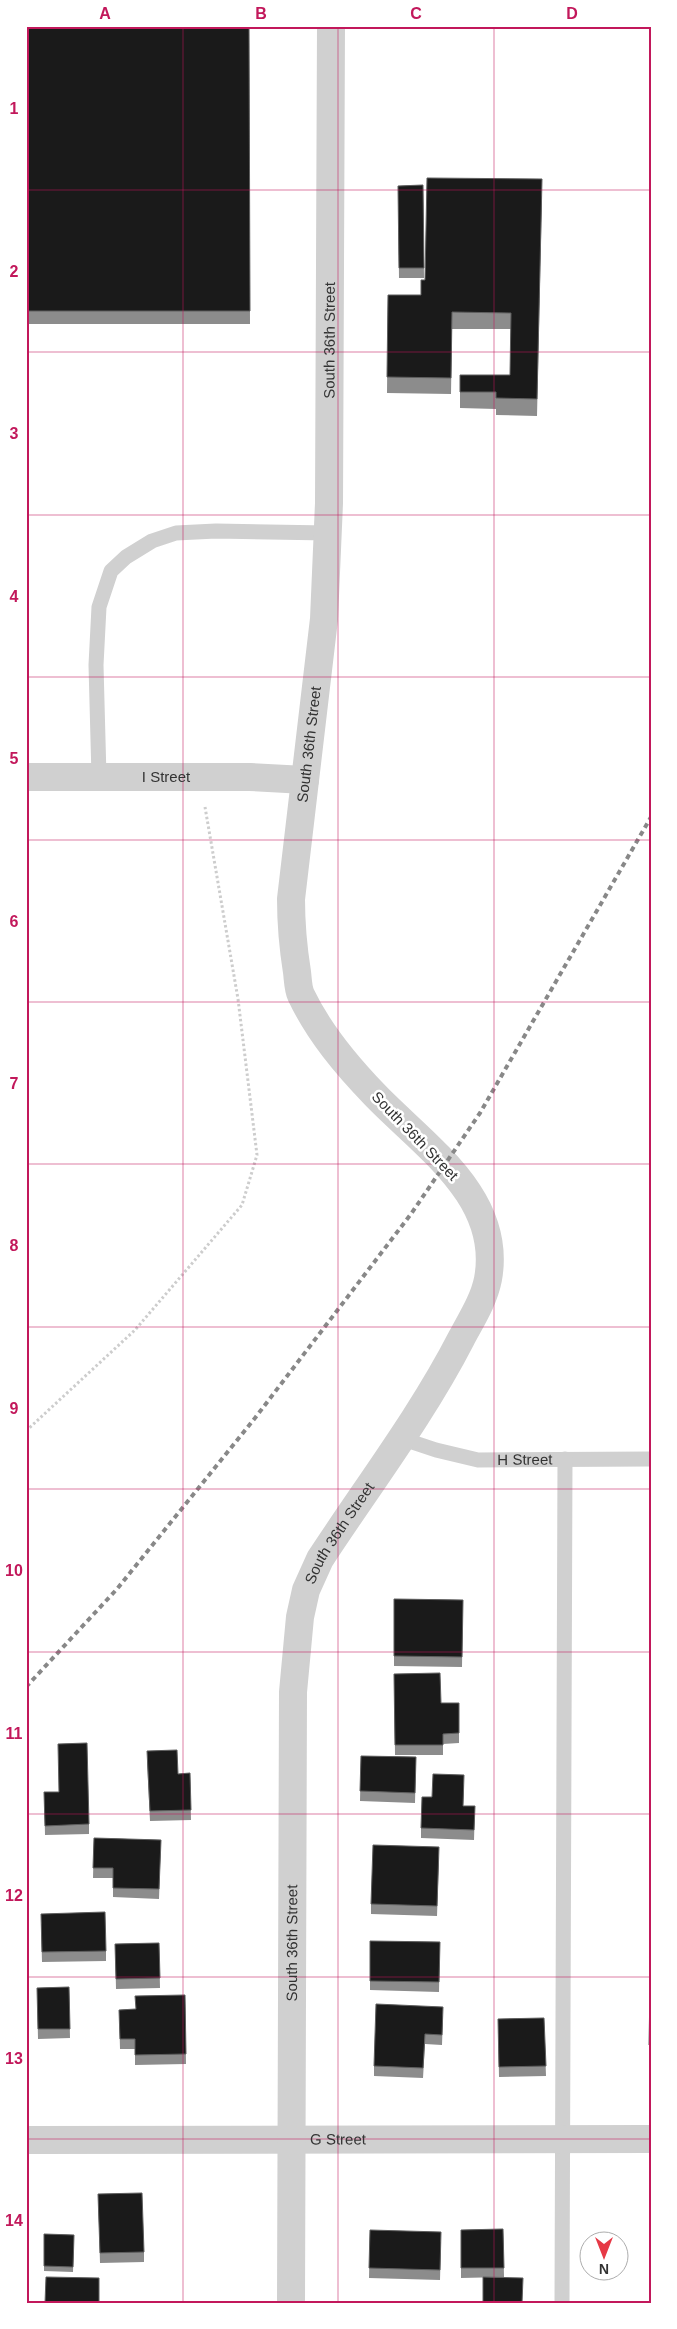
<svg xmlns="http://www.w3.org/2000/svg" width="677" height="2329" font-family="Arial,sans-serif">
<rect width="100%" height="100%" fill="#fff"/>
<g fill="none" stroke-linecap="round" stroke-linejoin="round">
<path stroke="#cdcdcd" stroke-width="3" stroke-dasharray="2.5 2.5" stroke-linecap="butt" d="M26,1431L135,1330L242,1205L257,1155L238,999L205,807"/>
<g stroke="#d0d0d0" stroke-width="15">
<path d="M99,777L96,665L99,607L111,571L126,557L152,541L176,533L216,531L328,533"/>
<path id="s1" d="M400,1438L436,1450L478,1460L651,1459"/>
<path d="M562,2303L565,1459"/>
</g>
<g stroke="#d0d0d0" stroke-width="28">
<path id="s2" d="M26,777H250L305,780"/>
<path id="s3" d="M26,2140L651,2139"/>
</g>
<path stroke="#d0d0d0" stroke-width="28" id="s4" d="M291,2303L293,1692L300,1617L306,1590L320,1559C367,1487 422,1415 461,1339C471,1320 484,1300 488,1279C503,1197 424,1146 375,1095C346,1065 319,1033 301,995C298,989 298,980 297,972C293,947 291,924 291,899L324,619L329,503L331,26"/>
<path stroke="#888" stroke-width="4" stroke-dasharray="5 4" stroke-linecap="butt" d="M26,1687L117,1589L255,1418L411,1214L480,1113L651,817"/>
</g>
<path fill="#8c8c8c" d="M26,26H249L250,324H26Z
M423,185L424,278H399L398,186Z
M542,196L537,416L496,415V409L460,408V375H510L511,329H452L451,394L387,393L388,295H421L425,280Z
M394,1599L463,1600L462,1667L394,1666Z
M394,1674L441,1703H459V1743L443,1744V1755H395Z
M361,1756L416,1757L415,1803L360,1801Z
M147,1761L178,1774L190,1773L191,1820L150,1821Z
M464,1785L463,1806H475L474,1840L421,1838V1828L432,1797Z
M44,1792L89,1824V1834L45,1835Z
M94,1838L161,1840L159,1899L113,1897V1878H93Z
M439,1857L437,1916L371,1914V1904Z
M41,1924L106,1951V1961L42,1962Z
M370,1941L440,1942L439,1992L370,1990Z
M159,1943L160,1988L116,1989L115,1944Z
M69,1987L70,2038L38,2039L37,1988Z
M650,1990H651V2055H649Z
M185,1995L186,2064L135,2065V2049H120L119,2010L135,2009Z
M443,2016L442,2045L425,2044L423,2078L374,2076V2066Z
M544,2018L546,2076L499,2077L498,2019Z
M98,2194L144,2252V2262L100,2263Z
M503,2229L504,2277L461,2278V2230Z
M370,2230L441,2242L440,2280L369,2278Z
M44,2234L74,2235L73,2272L44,2271Z"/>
<path fill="#1a1a1a" stroke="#5f5f5f" d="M26,26H249L250,311H26Z
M427,178L542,179L537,399L496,398V392H460V375H510L511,313L452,312L451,378L387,377L388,295H421V280H425Z
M423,185L424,268H399L398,186Z
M394,1599L463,1600L462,1657L394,1656Z
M440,1673L441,1703H459V1733L443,1734V1745H395L394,1674Z
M87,1743L89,1824L45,1826L44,1792H59L58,1744Z
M177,1750L178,1774L190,1773L191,1810L150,1811L147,1751Z
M361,1756L416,1757L415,1793L360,1791Z
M433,1774L464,1775L463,1806H475L474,1830L421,1828L422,1797H432Z
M94,1838L161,1840L159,1889L113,1888V1868H93Z
M373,1845L439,1847L437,1906L371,1904Z
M105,1912L106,1951L42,1952L41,1914Z
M370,1941L440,1942L439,1982L370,1981Z
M159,1943L160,1978L116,1979L115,1944Z
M69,1987L70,2029H38L37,1988Z
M650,1990H651V2045H649Z
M185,1995L186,2054L135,2055V2039H120L119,2010L136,2009L135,1996Z
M376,2004L443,2007L442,2035L425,2034L423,2068L374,2066Z
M544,2018L546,2066L499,2067L498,2019Z
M142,2193L144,2252L100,2253L98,2194Z
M503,2229L504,2268H461V2230Z
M370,2230L441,2232L440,2270L369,2268Z
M44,2234L74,2235L73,2267L44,2266Z
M46,2277L99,2278V2303H45Z
M483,2277L523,2278L522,2303H483Z"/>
<path fill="none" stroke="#c2185b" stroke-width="1" stroke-opacity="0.55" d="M183,26V2303M338,26V2303M494,26V2303M26,190H651M26,352H651M26,515H651M26,677H651M26,840H651M26,1002H651M26,1164H651M26,1327H651M26,1489H651M26,1652H651M26,1814H651M26,1977H651M26,2139H651"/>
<g text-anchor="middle" stroke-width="5" stroke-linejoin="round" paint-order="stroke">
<g font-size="15" fill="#333" stroke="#fff">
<text dy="5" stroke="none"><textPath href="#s4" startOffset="2084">South 36th Street</textPath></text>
<text dy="5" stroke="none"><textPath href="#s4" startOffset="1679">South 36th Street</textPath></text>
<text dy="5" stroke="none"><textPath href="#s2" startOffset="140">I Street</textPath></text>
<text transform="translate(415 1136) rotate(46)" y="5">South 36th Street</text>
<text dy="5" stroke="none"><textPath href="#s1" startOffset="128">H Street</textPath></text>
<text dy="5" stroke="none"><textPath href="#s4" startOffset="780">South 36th Street</textPath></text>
<text dy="5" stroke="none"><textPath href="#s4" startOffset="360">South 36th Street</textPath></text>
<text dy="5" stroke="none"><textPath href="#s3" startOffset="312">G Street</textPath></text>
</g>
</g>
<rect width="677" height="2329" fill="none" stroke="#ffffff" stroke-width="55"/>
<g transform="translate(604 2256) rotate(180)"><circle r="24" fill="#ffffff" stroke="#adadad"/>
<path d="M0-4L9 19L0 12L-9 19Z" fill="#e63946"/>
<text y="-8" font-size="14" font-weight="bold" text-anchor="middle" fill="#333333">N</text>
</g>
<rect x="28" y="28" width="622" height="2274" fill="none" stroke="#c2185b" stroke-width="2"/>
<g font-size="16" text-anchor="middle" font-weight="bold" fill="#c2185b">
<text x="105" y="19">A</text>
<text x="261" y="19">B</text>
<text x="416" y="19">C</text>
<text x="572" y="19">D</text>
<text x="14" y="114">1</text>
<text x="14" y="277">2</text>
<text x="14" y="439">3</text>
<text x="14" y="602">4</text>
<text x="14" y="764">5</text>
<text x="14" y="927">6</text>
<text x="14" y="1089">7</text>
<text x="14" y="1251">8</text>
<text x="14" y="1414">9</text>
<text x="14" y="1576">10</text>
<text x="14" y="1739">11</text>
<text x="14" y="1901">12</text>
<text x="14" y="2064">13</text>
<text x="14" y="2226">14</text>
</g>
</svg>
